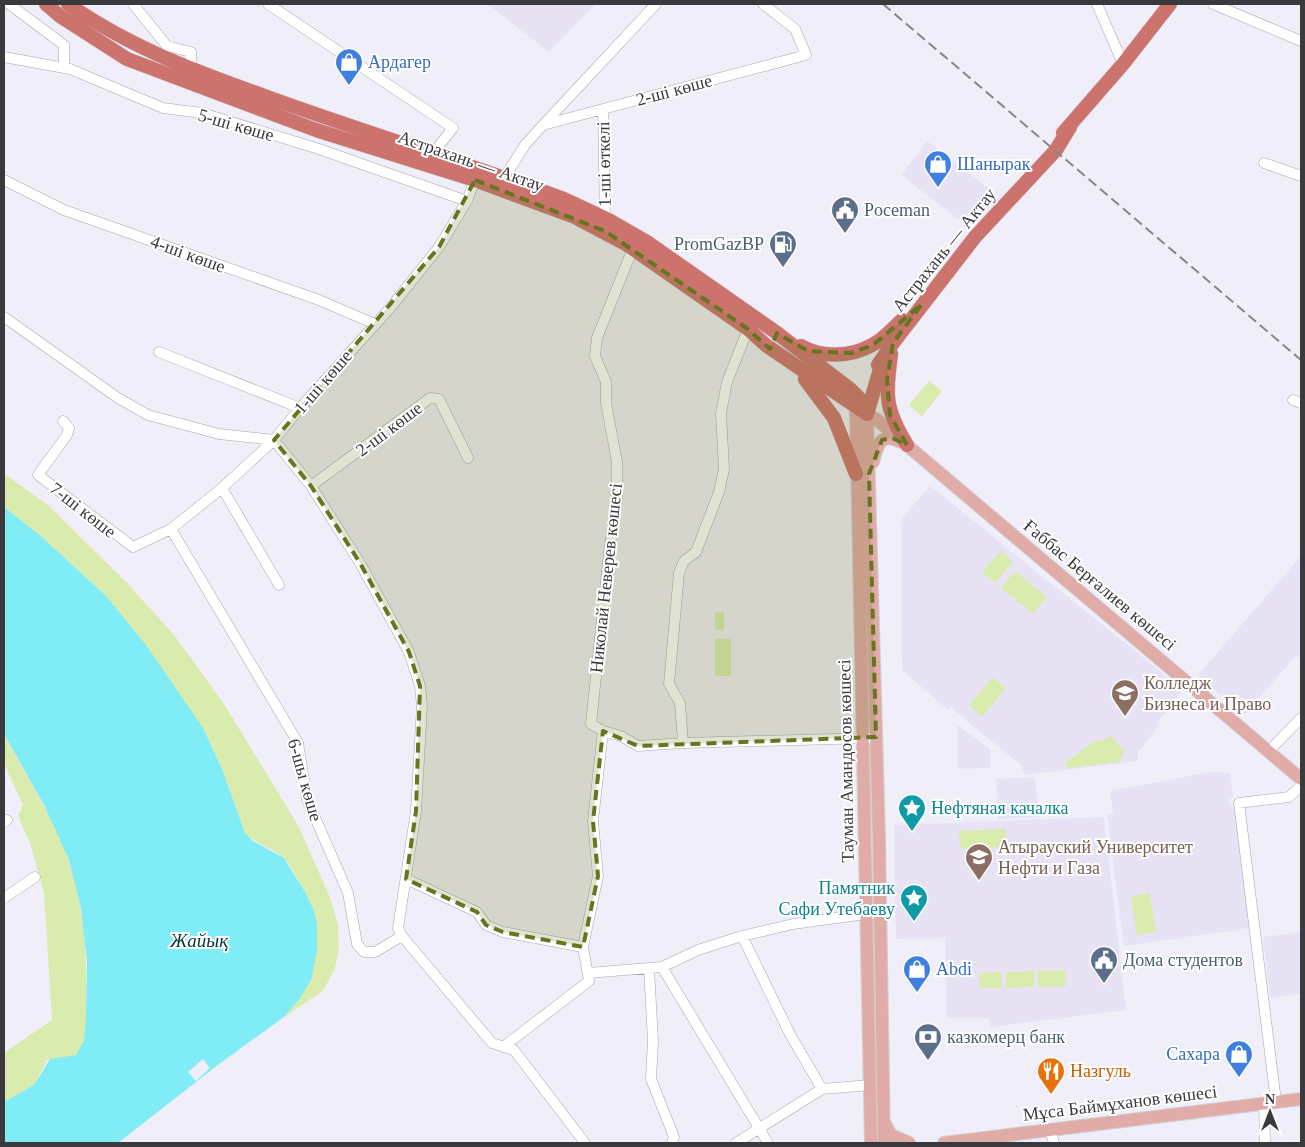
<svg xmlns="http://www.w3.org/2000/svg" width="1305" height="1147" font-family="Georgia,serif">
<rect width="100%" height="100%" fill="#f0eef8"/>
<path fill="#e7e3f5" d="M487,4H596L549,52Z
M927,141L996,194L970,228L901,175Z
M930,486L1160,671L1182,692L1158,722L1160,724L1138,752V761L1025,775L1020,764L951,708L948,710L902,670L901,519Z
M1301,556V655L1299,658L1296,656L1244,715L1198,675Z
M957,725L990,749V768L958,769Z
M1210,772L1230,773L1233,797L1229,800L1230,805L1235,808L1252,928L1124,946L1107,816L1113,813L1110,791Z
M1035,777L1039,817L998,819L996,779Z
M1104,817L1126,1010L990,1027L989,1018H947L945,938L896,939L894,825Z
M1301,932V994L1270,998L1263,937Z"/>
<path fill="#daebae" d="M929,381L942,391L922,416L909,405Z
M4,474L47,504L127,583L174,635L224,704L299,827L331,900L338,925L339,949L335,968L323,991L284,1017C318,977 328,931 300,884C296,876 290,865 284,858C273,848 257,845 245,833L222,769L203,728L106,596L42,537L4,507Z
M1001,551L1013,562L995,583L982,572Z
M1015,571L1047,597L1033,614L1001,588Z
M715,612H724V630H715Z
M715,639H731V676H715Z
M993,677L1006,688L982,717L969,705Z
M4,734C26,775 52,815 68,859C85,906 87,954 86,1003C86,1016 89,1045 77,1054C69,1059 56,1057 47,1060L34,1085L4,1102V1053L52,1020L44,893L30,843L18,816L23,805L4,763Z
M1111,736L1125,751L1119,762L1069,768L1065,763L1096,740L1099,742Z
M1006,829V847L960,849L959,831Z
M1150,893L1156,932L1137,935L1131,896Z
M1065,970L1066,986L1038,987L1037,971Z
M1034,971V987L1006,988V972Z
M1001,972L1002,988H980L979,973Z"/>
<path fill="#80ecf5" d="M4,507L42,537L106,596L146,645L203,728L222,769L245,833L253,841L284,858L305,892L314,911L317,923V951L311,980L300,998L284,1017L219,1064L118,1143H4V1102L34,1085L50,1059L76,1055L84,1041L86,1017L87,962L81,908L69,860L44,805L4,734Z"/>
<path fill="#f0eef8" d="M203,1059L210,1068L196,1081L188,1072Z"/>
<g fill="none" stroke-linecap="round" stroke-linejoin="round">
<g stroke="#a7a5af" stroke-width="11">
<path id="minor" d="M9,4L64,45V68
M133,4L167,46L191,52V68
M268,4L453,128L429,158
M1097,4L1123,64
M1213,4L1301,41
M4,57L70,69L163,108L202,113L319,149L467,201
M603,110L605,218
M543,125L806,55L795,29L763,4
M1264,163L1301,176
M504,178L525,145L543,125L656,4
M4,180L64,210L319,300L375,324
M633,248L597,338L595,356L606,382V403L617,462V500L609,552L591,724L603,731L621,736L638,746L683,743L870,738
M4,317L118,398L148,415L219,434L274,440L311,486L360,563L409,652L420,686L422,706L416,811L398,928L402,936L492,1043L514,1050L585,1143
M159,352L300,408
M1293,400L1301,403
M63,421L69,428L67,435L38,475L133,547L171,529L222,488L274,440L300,408L391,307L439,247L467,201L477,174
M311,486L430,398L439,399L468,458
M222,488L279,585
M171,529L298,743L307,799L348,893L357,944L364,952H375L402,936
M683,743L680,703L669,684L679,573L684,561L696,552L719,492L724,469L721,413L727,382L748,329
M1269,751L1301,718
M4,822L7,820
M406,879L477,912L486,925L503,932L583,947
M4,898L35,877
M742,936L791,1036L822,1089
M662,967L768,1143
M649,969L653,1041L651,1079L674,1137L672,1143
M588,973L662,967L698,950L742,936L793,924L873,913
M503,1047L589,981L583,947L598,876L593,821L603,731
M1276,1101L1239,803L1289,797L1301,786
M1264,1103L1265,1143
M1050,1130L1054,1143
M736,1143L822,1089L871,1085"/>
</g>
<g stroke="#d0cfd0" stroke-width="14">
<path id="major" d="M856,408L871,1143
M873,462C878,444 880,432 901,442
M884,1122L891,1135L909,1143
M884,1143L879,838L867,414L876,419L1301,779
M944,1143L1301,1099"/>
</g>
<g stroke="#d0cfd0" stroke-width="15">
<path id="highway" d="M46,4L60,16L127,59L316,130L475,180L575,217L626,244L748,329L767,346L867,414L883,359
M68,4C135,51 208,76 284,103C377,136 471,165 564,199L607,219L647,242L777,333L850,389L868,407
M1063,133L1123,64L1170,4
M801,346C821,358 851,357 872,345C883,340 893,328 902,320
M891,354C886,396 884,407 907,445
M878,365L893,343L975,237L1056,150L1070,127
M805,379L834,418L856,474"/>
</g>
<use href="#minor" stroke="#fff" stroke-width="10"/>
<use href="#major" stroke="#e1aba8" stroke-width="12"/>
<use href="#highway" stroke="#cd736e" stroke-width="14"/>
<path stroke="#86858c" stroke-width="2" stroke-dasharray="10 5" stroke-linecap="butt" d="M883,4L1301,360"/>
</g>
<path fill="#677420" fill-opacity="0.2" stroke="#677420" stroke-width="4" stroke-dasharray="10 6" stroke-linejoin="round" d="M475,180L605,231L748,329L770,349L777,333L808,351L851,353L873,345L922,304L893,343L887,380L890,415L907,445L892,438L882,440L869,474L876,737L638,746L603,731L593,821L598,876L583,947L503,932L486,925L477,912L406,879L416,811L420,686L409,652L360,563L311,486L274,440L439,247Z"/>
<defs>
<g id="shop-pin" transform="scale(1.4375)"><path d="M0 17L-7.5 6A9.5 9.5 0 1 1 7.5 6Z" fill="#3f7fe0" stroke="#fff"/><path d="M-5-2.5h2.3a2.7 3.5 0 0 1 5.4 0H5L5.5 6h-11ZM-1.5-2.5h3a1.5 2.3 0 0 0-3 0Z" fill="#fff"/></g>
<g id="civic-pin" transform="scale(1.4375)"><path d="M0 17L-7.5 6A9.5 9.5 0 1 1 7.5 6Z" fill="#5c6f8a" stroke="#fff"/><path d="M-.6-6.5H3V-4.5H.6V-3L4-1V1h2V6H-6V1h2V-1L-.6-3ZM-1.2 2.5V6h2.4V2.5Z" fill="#fff"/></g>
<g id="fuel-pin" transform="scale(1.4375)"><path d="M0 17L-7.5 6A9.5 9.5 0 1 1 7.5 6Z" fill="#5c6f8a" stroke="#fff"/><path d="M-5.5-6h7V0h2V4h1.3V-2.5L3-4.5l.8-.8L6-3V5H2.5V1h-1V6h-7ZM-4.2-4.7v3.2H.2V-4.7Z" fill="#fff"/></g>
<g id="university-pin" transform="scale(1.4375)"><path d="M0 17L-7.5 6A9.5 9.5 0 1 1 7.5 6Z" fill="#8d6e63" stroke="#fff"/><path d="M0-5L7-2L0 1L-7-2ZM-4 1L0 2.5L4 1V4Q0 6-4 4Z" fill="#fff"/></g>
<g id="sight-pin" transform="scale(1.4375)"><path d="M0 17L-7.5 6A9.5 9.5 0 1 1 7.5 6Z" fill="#0f9aa8" stroke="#fff"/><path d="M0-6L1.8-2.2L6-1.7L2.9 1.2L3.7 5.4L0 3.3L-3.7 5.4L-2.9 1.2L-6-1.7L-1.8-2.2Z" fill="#fff"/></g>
<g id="bank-pin" transform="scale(1.4375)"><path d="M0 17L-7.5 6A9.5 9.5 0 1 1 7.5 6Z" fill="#5c6f8a" stroke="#fff"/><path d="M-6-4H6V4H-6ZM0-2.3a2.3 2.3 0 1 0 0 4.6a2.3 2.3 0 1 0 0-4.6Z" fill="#fff"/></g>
<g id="restaurant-pin" transform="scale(1.4375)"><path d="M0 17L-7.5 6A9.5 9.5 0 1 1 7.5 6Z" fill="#e8710a" stroke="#fff"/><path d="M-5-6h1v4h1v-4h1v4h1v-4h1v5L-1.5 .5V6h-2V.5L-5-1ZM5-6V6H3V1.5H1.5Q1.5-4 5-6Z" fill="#fff"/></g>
</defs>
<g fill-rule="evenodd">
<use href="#shop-pin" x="349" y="62"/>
<use href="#shop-pin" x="938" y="164"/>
<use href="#civic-pin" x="845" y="210"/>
<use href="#fuel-pin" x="783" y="244"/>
<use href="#university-pin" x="1125" y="693"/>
<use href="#sight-pin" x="912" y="808"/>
<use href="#university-pin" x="979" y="857"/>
<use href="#sight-pin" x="914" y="898"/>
<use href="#civic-pin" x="1104" y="960"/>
<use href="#shop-pin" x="917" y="969"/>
<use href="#bank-pin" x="928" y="1037"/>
<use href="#shop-pin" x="1239" y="1054"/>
<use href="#restaurant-pin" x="1051" y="1071"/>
</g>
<g text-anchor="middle" stroke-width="4" stroke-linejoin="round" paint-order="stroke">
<g font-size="18" fill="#366cbe" stroke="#fff" text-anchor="start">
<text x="368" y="68">Ардагер</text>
<text x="957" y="170">Шанырак</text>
<text x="936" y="975">Abdi</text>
<text x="1220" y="1060" text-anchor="end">Сахара</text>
</g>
<g font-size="18" fill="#3a393d" stroke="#fff">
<text transform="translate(674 90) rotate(-15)" y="6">2-ші көше</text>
<text transform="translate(236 125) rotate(16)" y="6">5-шi көше</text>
<text transform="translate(471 161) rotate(19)" y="6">Астрахань — Актау</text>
<text transform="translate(604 164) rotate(-91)" y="6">1-ші өткелі</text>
<text transform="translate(944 250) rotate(-51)" y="6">Астрахань — Актау</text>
<text transform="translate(188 254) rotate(20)" y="6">4-шi көше</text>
<text transform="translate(323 382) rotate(-49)" y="6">1-ші көше</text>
<text transform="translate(389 429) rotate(-37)" y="6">2-ші көше</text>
<text transform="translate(83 510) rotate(38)" y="6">7-шi көше</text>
<text transform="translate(606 578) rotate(-84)" y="6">Николай Неверев көшесі</text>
<text transform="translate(1100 585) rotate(40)" y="6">Ғаббас Берғалиев көшесі</text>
<text transform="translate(846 761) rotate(-91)" y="6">Тауман Амандосов көшесі</text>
<text transform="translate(305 780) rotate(74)" y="6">6-шы көше</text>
<text transform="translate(1120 1103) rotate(-7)" y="6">Мұса Баймұханов көшесі</text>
</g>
<g font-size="18" fill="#4e5e75" stroke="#fff" text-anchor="start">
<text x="864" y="216">Poceman</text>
<text x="764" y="250" text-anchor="end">PromGazBP</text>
<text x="1123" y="966">Дома студентов</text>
<text x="947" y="1043">казкомерц банк</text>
</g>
<g font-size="18" fill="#785e54" stroke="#fff" text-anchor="start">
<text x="1144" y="689">Колледж<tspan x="1144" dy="21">Бизнеса и Право</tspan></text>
<text x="998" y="853">Атырауский Университет<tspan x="998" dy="21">Нефти и Газа</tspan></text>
</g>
<g font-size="18" fill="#0d838f" stroke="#fff" text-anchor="start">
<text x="931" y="814">Нефтяная качалка</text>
<text x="895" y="894" text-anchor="end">Памятник<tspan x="895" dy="21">Сафи Утебаеву</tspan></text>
</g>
<g font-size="18" fill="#c56008" stroke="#fff" text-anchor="start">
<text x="1070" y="1077">Назгуль</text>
</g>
<g font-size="19" font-style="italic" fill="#00363a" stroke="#fff">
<text x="199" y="947">Жайық</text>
</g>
</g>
<rect width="1305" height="1147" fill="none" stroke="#3a393d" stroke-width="10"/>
<g transform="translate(1270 1112)" stroke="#ffffff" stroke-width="4" paint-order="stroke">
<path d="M0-4L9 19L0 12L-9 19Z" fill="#3a393d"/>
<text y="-8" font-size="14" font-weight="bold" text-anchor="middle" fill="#3a393d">N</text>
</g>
</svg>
